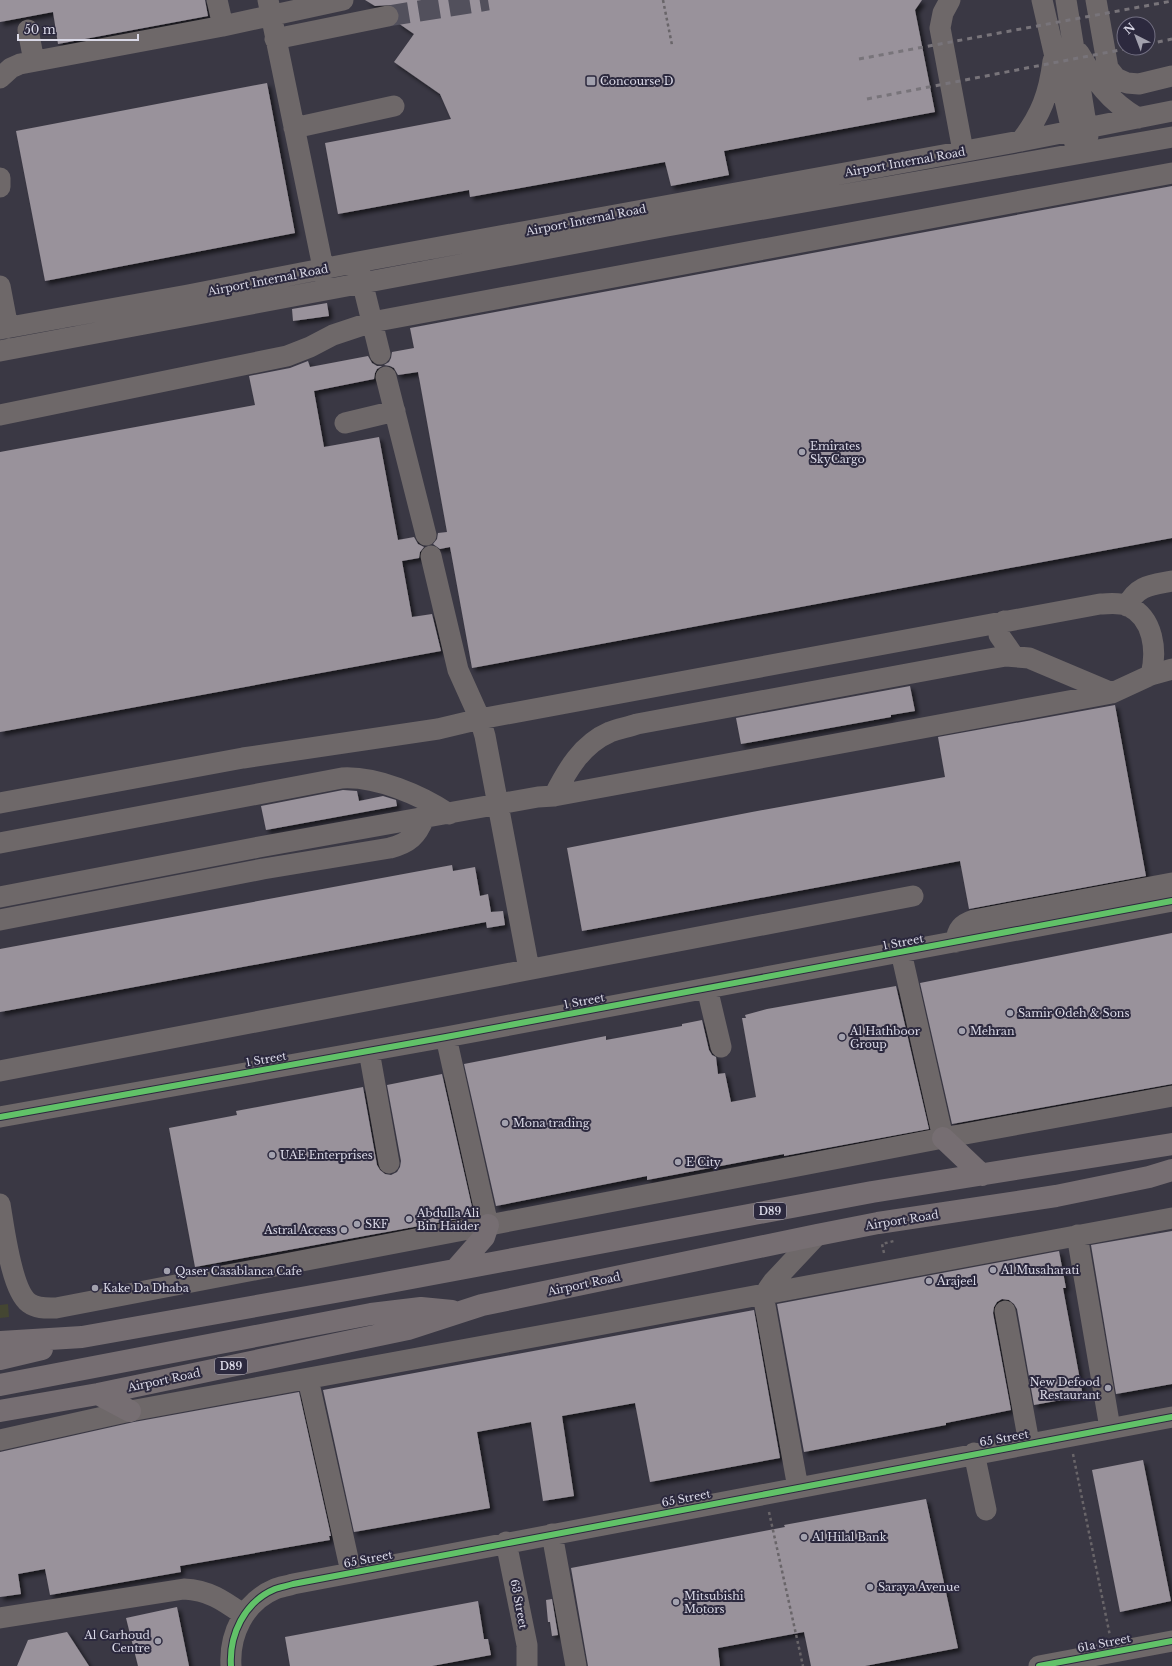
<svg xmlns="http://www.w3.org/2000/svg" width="1172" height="1666" font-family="'Libre Baskerville',serif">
<defs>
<filter id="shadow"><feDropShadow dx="3.5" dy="3.5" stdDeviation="2" flood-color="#0009"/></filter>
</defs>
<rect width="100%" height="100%" fill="#3a3844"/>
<path fill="#444632" d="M8,1304L9,1317L0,1318V1305Z"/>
<path fill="#99929b" filter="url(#shadow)" d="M0,0H205L208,16L58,44L53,12L0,22Z
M365,0H922L915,10L935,112L724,151L729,175L671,186L665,162L470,197L469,190L338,214L325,143L451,119L440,94L394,62L414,34L398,23L400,14L397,8L391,5L375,6Z
M267,83L295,233L45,281L16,131Z
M1172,186V538L472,668L450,547L440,549L433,544L437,539L438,533L447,532L418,372L398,375L394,368L390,366L384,365L389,362L391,358L392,352L414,348L410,328Z
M327,303L329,316L293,321L292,309Z
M368,356L372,363L377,366H382L377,369L375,373L374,379L314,391L324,447L379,437L398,540L414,537L418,544L424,547L420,552L419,558L402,561L412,617L432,614L441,651L0,732V452L255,405L249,376L290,368L308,361L310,367Z
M910,686L915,711L891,715V717L741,744L736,718Z
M1115,705L1146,876L969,909L960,861L582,931L567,848L752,812L945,777L938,737Z
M343,790L357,791L359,801L383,796L396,800L397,806L266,830L261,806Z
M452,865L453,871L475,867L480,896L488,894L491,912L503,911L505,925L487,928L486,922L0,1012V949Z
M1172,933V1084L952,1124L920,983Z
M896,986L929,1129L784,1156V1154L647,1180V1176L496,1206L464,1064L606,1036V1040L682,1026V1024L702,1020L709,1050L712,1055L716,1057L718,1074L725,1073L731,1102L756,1097L742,1018H746L745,1015L767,1009Z
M442,1074L474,1216L195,1267L169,1128L237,1115L236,1111L363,1087L377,1165L380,1170L385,1174L391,1175L397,1172L400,1167L401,1161L387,1085Z
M1172,1231V1384L1116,1394L1091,1245Z
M1059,1251L1066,1288H1063L1083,1396L1034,1405L1017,1309L1014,1304L1009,1300L1002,1299L997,1302L994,1307L993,1313L1011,1410L946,1423V1425L804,1452L777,1304Z
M754,1310L780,1458L650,1482L635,1403L562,1416L574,1496L543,1501L531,1422L477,1432L490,1508L354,1532L323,1390Z
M299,1392L331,1536H329L330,1540L180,1566L181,1572L50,1595L45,1569L18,1574L21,1594L0,1597V1452L134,1422Z
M1143,1460L1171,1601L1120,1612L1092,1470Z
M926,1499L958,1648L865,1666H811L804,1632L718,1648L720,1666H588L571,1568L785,1527L784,1525Z
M552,1599L558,1635L552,1636L550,1622H548L546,1600Z
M478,1601L484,1639H488L491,1655L432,1666H290L285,1637Z
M177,1607L189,1666H138L126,1618Z
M67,1632L89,1666H17L28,1640Z"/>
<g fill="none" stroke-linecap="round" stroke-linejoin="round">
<path stroke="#52505c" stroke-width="21" stroke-dasharray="21 10" stroke-linecap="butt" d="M388,16L488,0"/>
<path stroke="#696569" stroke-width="2.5" stroke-dasharray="3 3" stroke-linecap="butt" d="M663,0L672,45
M884,1253L882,1244L894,1241
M1073,1454L1110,1636
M769,1512L803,1666"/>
<path stroke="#6e6869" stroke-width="21" d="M217,0L223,26
M268,0L326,282
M950,0L943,13L940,28L963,151
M1042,0L1075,144
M1066,0L1088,136
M1096,0L1108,68L1116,78L1127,83L1139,84L1172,76
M28,30L34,61
M275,39L388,16
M1079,53C1096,82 1109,101 1138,118
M0,78L11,68L20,64L223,26L343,0
M294,128L394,106
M1021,141C1041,115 1049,94 1053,61
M0,178V187
M359,269L380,354
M0,286L8,328
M0,329L188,295L358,262L1021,141L1172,111
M0,351L667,226L1172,137
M386,377L426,535
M0,415L287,356L310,347L333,335L372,322L1172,173
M345,423L395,411
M431,556L458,670L480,719L485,736L529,969
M1127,606C1137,585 1152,585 1172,581
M1004,621L999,627V635L1013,655
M554,796C567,770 582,744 610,732C618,729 628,727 637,724L977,661L1006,656L1029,658L1112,693
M0,803L243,758L438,729L480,719L1100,604C1109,604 1119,602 1128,606C1154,618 1157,651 1151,675
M0,843L342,778C376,776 421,795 449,814
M0,897L259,847L538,797L554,796L1112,693L1151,675L1172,669
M0,920L263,869L390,848C409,843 417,836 424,818
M956,942C957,929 962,924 974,920L1172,883
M901,952L943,1138
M707,988L721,1047
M446,1037L488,1225
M369,1051L389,1163
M0,1071L913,896
M0,1117L446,1037L1172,901
M0,1204C4,1227 11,1290 29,1303C37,1309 47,1308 56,1308L943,1138L1172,1096
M1077,1235L1110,1428
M1005,1311L1029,1443
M308,1379L351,1572
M0,1440L130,1411L577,1329L1172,1218
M974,1453L986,1510
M798,1488L764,1300L768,1289L773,1282L817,1235
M552,1534L576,1666
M506,1542L527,1645V1666
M0,1618L184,1589C209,1590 224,1601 244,1615
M231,1666C229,1635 244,1602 275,1589C280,1587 287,1586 293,1584L1172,1417
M1039,1666L1172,1641"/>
<path stroke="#766e72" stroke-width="22" d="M943,1138L982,1175
M456,1269L484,1237L488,1225
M0,1342L82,1337L369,1286L872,1192L1172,1144
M0,1359L42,1349
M0,1385L371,1314L421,1308L452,1311
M98,1394L130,1411
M0,1411L98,1394L408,1329L482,1305L817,1235L878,1223L1056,1196L1149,1177L1172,1170"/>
<path stroke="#78747a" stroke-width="3" stroke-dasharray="5 5" stroke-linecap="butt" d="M1148,44L1172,39
M859,59L1172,1
M867,99L1130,48"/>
<g stroke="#2c293e" stroke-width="8">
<path id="cycleway" d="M0,1117L446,1037L1172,901
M231,1666C229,1635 244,1602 275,1589C280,1587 287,1586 293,1584L1172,1417
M1039,1666L1172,1641"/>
</g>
<use href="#cycleway" stroke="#61c268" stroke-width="6"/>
</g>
<g fill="#a2a1ae" stroke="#2c293e" stroke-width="1.5">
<rect x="586" y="76" width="10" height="10" rx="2"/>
<circle cx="802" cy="452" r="4"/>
<circle cx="1010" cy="1013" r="4"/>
<circle cx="962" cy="1031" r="4"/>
<circle cx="842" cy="1037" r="4"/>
<circle cx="505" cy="1123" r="4"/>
<circle cx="272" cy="1155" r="4"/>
<circle cx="678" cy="1162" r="4"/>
<circle cx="409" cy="1219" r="4"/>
<circle cx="357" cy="1224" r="4"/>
<circle cx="344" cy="1230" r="4"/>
<circle cx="993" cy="1270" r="4"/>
<circle cx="167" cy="1271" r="4"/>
<circle cx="929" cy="1281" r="4"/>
<circle cx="95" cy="1288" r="4"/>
<circle cx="1108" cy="1388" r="4"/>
<circle cx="804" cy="1537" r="4"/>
<circle cx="870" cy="1587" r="4"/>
<circle cx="676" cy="1602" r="4"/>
<circle cx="158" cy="1641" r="4"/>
</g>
<g text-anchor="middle" stroke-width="4" stroke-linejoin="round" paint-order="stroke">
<g fill="#2c293e" stroke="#a6a4b4" stroke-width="1">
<rect x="754" y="1203" width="32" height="16" rx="3"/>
<rect x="215" y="1358" width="32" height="16" rx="3"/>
</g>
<g font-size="10" font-weight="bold" fill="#dad9e7">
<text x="770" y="1215">D89</text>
<text x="231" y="1370">D89</text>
</g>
<g font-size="11" fill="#dad9e7" stroke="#2c293e" text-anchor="start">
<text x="600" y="85">Concourse D</text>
<text x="810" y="450">Emirates<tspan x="810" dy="13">SkyCargo</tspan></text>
<text x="1018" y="1017">Samir Odeh &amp; Sons</text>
<text x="850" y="1035">Al Hathboor<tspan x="850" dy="13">Group</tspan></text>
<text x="970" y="1035">Mehran</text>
<text x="513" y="1127">Mona trading</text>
<text x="280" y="1159">UAE Enterprises</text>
<text x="686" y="1166">E City</text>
<text x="417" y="1217">Abdulla Ali<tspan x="417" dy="13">Bin Haider</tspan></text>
<text x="365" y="1228">SKF</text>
<text x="336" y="1234" text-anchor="end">Astral Access</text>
<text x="1001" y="1274">Al Musaharati</text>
<text x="175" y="1275">Qaser Casablanca Cafe</text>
<text x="937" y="1285">Arajeel</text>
<text x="103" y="1292">Kake Da Dhaba</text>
<text x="1100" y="1386" text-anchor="end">New Defood<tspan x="1100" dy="13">Restaurant</tspan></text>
<text x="812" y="1541">Al Hilal Bank</text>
<text x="878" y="1591">Saraya Avenue</text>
<text x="684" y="1600">Mitsubishi<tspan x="684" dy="13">Motors</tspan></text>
<text x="150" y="1639" text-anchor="end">Al Garhoud<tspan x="150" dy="13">Centre</tspan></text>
</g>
<g font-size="11" fill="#dad9e7" stroke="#2c293e">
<text transform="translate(905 162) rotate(-10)" y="4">Airport Internal Road</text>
<text transform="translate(586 220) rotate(-11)" y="4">Airport Internal Road</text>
<text transform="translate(268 280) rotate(-11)" y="4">Airport Internal Road</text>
<text transform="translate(903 942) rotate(-11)" y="4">1 Street</text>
<text transform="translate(584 1001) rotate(-11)" y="4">1 Street</text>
<text transform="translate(266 1059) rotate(-10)" y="4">1 Street</text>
<text transform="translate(902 1220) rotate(-9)" y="4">Airport Road</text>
<text transform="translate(584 1284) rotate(-12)" y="4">Airport Road</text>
<text transform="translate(164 1380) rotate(-12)" y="4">Airport Road</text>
<text transform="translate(1004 1438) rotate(-10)" y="4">65 Street</text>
<text transform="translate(686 1498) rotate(-11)" y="4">65 Street</text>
<text transform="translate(368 1559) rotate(-11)" y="4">65 Street</text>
<text transform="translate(519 1604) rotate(79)" y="4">63 Street</text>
<text transform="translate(1104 1643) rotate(-11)" y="4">61a Street</text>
</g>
</g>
<g transform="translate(1136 36) rotate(318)"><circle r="19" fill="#2c293e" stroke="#726f82"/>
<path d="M0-3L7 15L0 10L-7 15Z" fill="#a2a1ae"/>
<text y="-6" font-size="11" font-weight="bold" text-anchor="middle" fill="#dad9e7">N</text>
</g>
<path d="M18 34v6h120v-6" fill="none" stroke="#dad9e7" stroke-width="2"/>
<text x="24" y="34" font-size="12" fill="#dad9e7" stroke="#2c293e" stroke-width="3" paint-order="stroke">50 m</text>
</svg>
